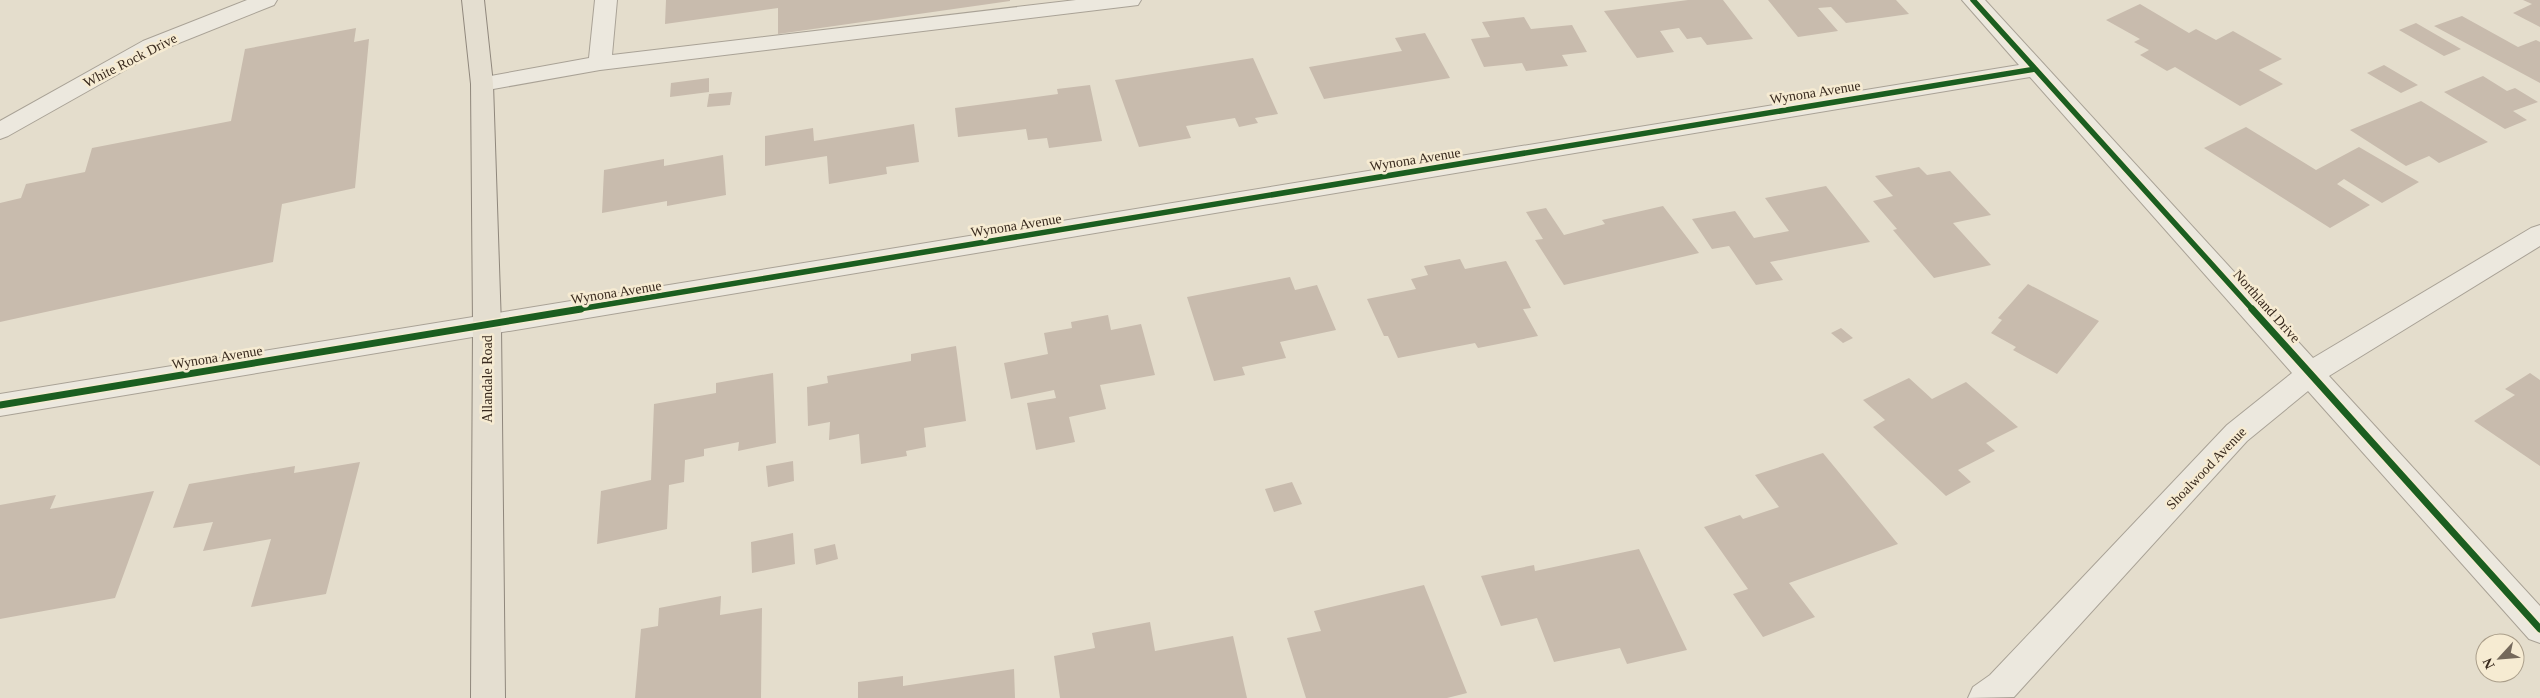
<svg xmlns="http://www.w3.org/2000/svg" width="2540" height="698" font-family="Georgia,serif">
<rect width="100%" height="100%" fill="#e4ddcc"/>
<path fill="#c8bbad" d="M666,0H1010V1L778,34V8L665,24Z
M1688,0H1723L1753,39L1707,45L1701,37L1687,39L1679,28L1660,31L1674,52L1637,58L1604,11Z
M1768,0H1896L1909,14L1846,23L1831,7L1818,8L1838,31L1798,37Z
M2523,0H2540V27L2513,13L2532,4Z
M2140,4L2189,33L2196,29L2216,40L2233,31L2282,59L2259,70L2283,84L2240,106L2175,67L2167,71L2140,55L2149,50L2134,42L2140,39L2106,20Z
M2462,16L2518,47L2536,40L2540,42V83L2434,26Z
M1524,17L1531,29L1572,25L1587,52L1562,55L1568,66L1526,71L1522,63L1484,67L1471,39L1490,37L1482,22Z
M2416,23L2461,49L2444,56L2399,30Z
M356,28L354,42L369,39L355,188L282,204L273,262L0,322V203L21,198L26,184L85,172L92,148L231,121L245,49Z
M1425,33L1450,78L1324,99L1309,67L1402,51L1395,38Z
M1253,58L1278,114L1255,118L1258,123L1239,127L1235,118L1186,126L1191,138L1139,147L1115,80Z
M2384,65L2418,85L2401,93L2367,73Z
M2483,76L2507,91L2515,88L2538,102L2513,111L2527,120L2505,129L2444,92Z
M709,78V92L670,97L671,83Z
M1090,85L1102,141L1049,148L1047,138L1028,140L1026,129L958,137L955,108L1058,94L1057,89Z
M732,92L730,105L707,107L709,94Z
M2421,101L2488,142L2439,163L2429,156L2406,166L2350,130Z
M914,124L919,162L886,167L887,174L829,184L827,156L765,166V136L813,128L814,141Z
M2246,127L2316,170L2359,147L2419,182L2382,203L2344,179L2337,184L2370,205L2330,228L2204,148Z
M723,155L726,195L667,206V201L602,213L604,170L664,159V166Z
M1919,167L1927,175L1950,171L1991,215L1953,223L1991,265L1934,278L1893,230L1897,229L1873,201L1893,196L1875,176Z
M1826,186L1870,242L1770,262L1783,280L1756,285L1729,246L1712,249L1692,219L1735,211L1754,238L1789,231L1765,198Z
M1663,206L1699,253L1564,285L1535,240L1543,239L1526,212L1546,208L1564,235L1605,224L1602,220Z
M1460,259L1465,269L1506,261L1531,308L1523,309L1538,336L1478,348L1475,343L1398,358L1388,336H1384L1367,299L1416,289L1411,279L1428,275L1424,266Z
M1290,277L1295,290L1317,285L1336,330L1280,342L1286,358L1242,367L1245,375L1214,381L1187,297Z
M2028,284L2099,321L2057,374L2013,350L2016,347L1991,333L2002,320L1998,318Z
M1108,315L1111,330L1141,324L1155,375L1100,385L1106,409L1069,417L1075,442L1036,450L1027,403L1056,398L1054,390L1011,399L1004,363L1048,354L1044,333L1072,328L1071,322Z
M1841,328L1853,338L1843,343L1831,333Z
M956,346L966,421L924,428L926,447L906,451L907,456L861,464L859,434L829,440L830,422L808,426L807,387L828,383L827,376L911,361V354Z
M773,373L776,443L738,451L739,442L704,449V456L685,460L684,482L669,485L667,529L597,544L601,491L651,480L654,404L716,393V383Z
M2530,373L2540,380V466L2474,421L2515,395L2505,389Z
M1909,378L1932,399L1966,382L2018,427L1986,443L1995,451L1958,470L1971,482L1946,496L1873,427L1885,420L1863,400Z
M1823,453L1898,544L1789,583L1815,617L1763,637L1733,594L1748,589L1704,527L1740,515L1743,519L1779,507L1755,475Z
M793,461L794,481L768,487L766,466Z
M360,462L326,594L251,607L271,539L203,551L213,522L173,528L189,484L295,466L294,473Z
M1292,482L1302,504L1274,512L1265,489Z
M154,491L115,598L0,619V505L56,495L50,509Z
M793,533L795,564L752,573L751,542Z
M835,544L838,559L816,565L814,549Z
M1639,549L1687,650L1627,664L1620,648L1554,662L1537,618L1501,626L1481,576L1534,565L1535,571Z
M1424,585L1467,693L1447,698H1306L1287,638L1321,631L1314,611Z
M721,596L720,615L762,608L761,698H635L641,629L658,626L659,608Z
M1150,622L1155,651L1233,636L1247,698H1060L1054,656L1095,648L1092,633Z
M1014,669L1015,698H858V682L903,676V686Z"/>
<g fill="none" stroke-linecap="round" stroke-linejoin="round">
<g stroke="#a9a296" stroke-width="2">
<path id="service" d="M595,0H617L612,55L1076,0H1141L1138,5L1130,6L600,70L482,91L474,89L471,84L474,79L589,58Z"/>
</g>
<g stroke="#a9a296" stroke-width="2">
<path id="minor" d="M1962,0H1985L2313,358L2531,228L2540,225V246L2329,376L2540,606V643L2529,639L2308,391L2247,441L2014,697L1968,698L1973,687L1990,675L2227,425L2292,373L2030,77L0,416V394L2019,65Z"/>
</g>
<g stroke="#a9a296" stroke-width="2">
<path id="tertiary" d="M247,0H277L274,5L159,51L8,136L0,139V121L143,41Z"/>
</g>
<g stroke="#8f877c" stroke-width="2">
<path id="primary" d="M462,0H484L493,84L501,326L505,698H471L473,326L471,84Z"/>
</g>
<use href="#service" fill="#ece8de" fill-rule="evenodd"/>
<use href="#minor" fill="#ece8de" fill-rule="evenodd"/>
<use href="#tertiary" fill="#ece8de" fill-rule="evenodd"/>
<use href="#primary" fill="#e4ded0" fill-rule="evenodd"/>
<g stroke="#f6ebd2" stroke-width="8">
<path id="cycleway-far1" d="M1973,0L2253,310
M573,310L2035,69"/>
</g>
<g stroke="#f6ebd2" stroke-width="10">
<path id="cycleway" d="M2252,309L2540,629
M0,405L581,309"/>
</g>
<use href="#cycleway-far1" stroke="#1b5e20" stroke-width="5.5"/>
<use href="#cycleway" stroke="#1b5e20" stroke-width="7"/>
</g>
<g text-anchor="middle" stroke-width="5" stroke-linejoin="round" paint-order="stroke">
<g font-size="14" fill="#392a1e" stroke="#f6ebd2">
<text transform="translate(130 60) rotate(-27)" y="5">White Rock Drive</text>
<text transform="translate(1815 92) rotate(-9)" y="5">Wynona Avenue</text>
<text transform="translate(1415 159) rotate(-9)" y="5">Wynona Avenue</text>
<text transform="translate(1016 225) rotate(-9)" y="5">Wynona Avenue</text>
<text transform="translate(616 292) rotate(-9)" y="5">Wynona Avenue</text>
<text transform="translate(2267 306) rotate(48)" y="5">Northland Drive</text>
<text transform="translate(217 357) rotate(-9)" y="5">Wynona Avenue</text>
<text transform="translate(487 379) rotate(-90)" y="5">Allandale Road</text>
<text transform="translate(2206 468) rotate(-46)" y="5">Shoalwood Avenue</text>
</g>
</g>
<g transform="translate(2500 658) rotate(244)"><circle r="24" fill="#f6ebd2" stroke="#aa9e8a"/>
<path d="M0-4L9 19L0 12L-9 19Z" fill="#75695b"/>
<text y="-8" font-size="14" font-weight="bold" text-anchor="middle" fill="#392a1e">N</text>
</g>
</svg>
